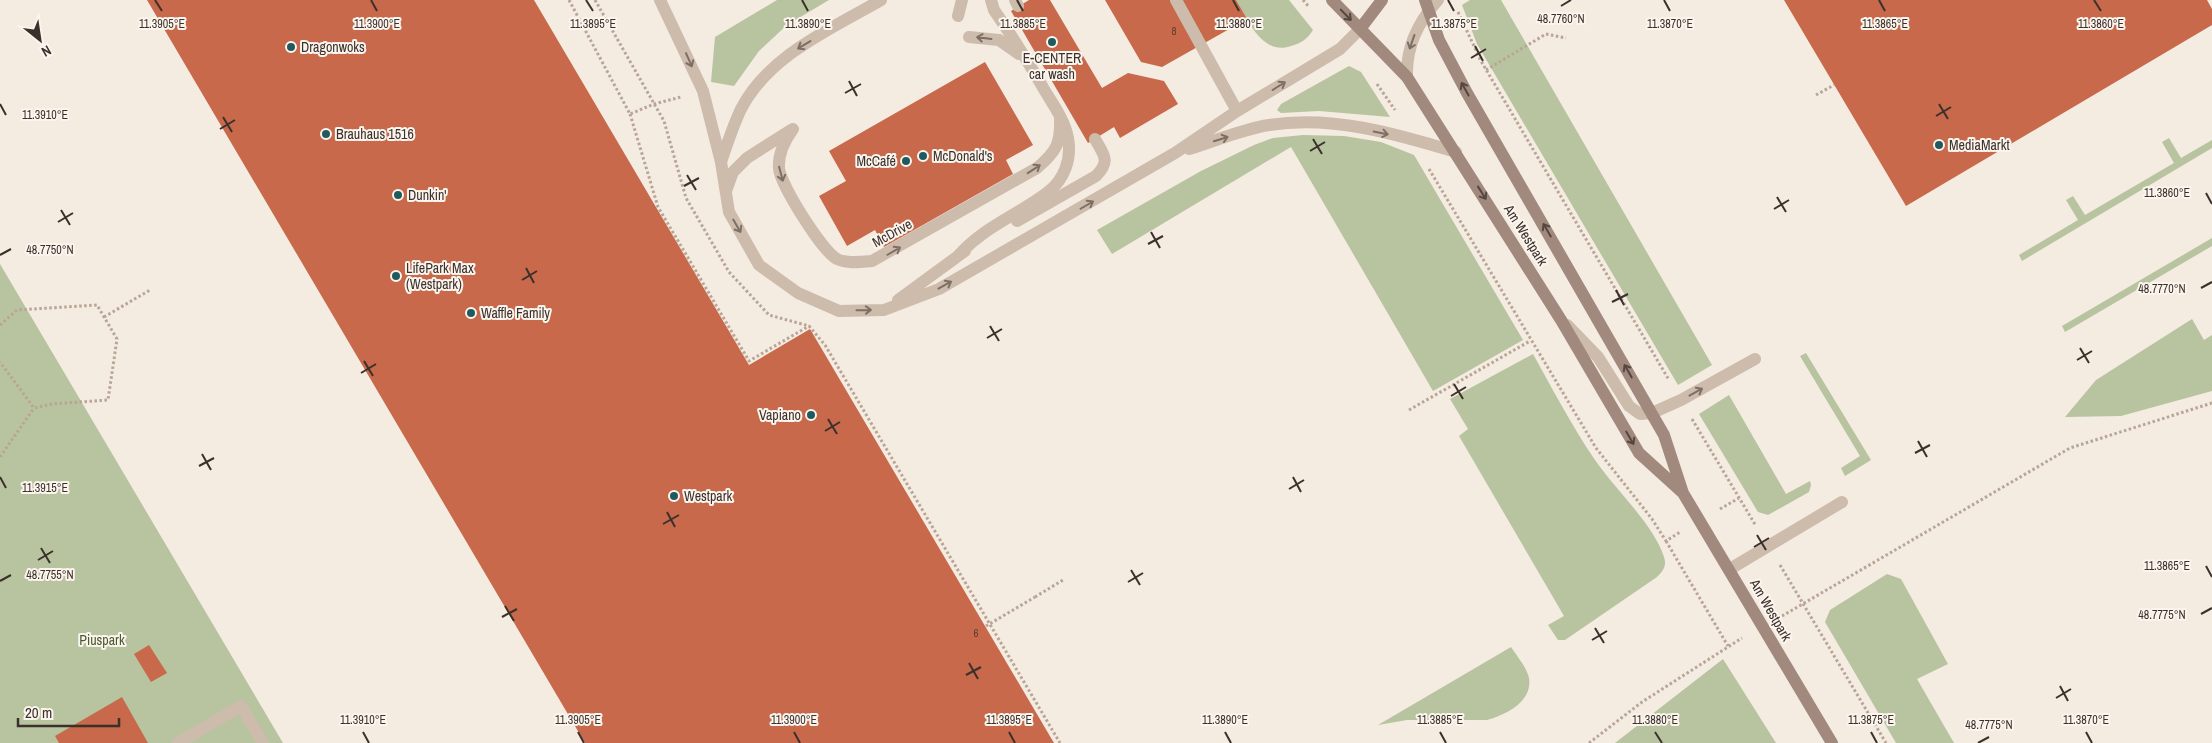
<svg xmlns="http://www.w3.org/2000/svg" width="2212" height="743" font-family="'Archivo Narrow',sans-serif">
<rect width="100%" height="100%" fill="#f4ebe1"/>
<path fill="#b8c4a0" d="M777,0H829L787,25L759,51L734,86L711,82L715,37Z
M1236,0H1289L1313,30C1307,39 1302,43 1291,46C1263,56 1248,21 1236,0Z
M1470,0H1501L1712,365L1678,385L1477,44L1462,5Z
M1349,66L1361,72L1390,117L1319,111L1281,113L1277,110L1281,104Z
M1303,135L1344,136L1381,142L1414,155L1523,340L1433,391L1291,147L1112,254L1097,230L1201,171L1254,145L1273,138Z
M2169,138L2181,158L2212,140V148L2022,261L2019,255L2078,220L2066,200L2073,196L2085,215L2174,163L2162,142Z
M2212,238V246L2065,332L2062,326Z
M0,264L283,743H0Z
M2192,319L2204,340L2212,335V391L2121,416L2065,417L2096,380Z
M1806,353L1871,460L1845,476L1841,468L1860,456L1800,356Z
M1533,354C1553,390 1572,426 1595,460C1615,489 1654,525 1664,557C1667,566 1663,571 1657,577L1565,640H1558L1548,625L1564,616L1459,436L1468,429L1450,399Z
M1729,395L1786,494L1810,481L1811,485L1809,492L1768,515L1758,512L1699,414Z
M1887,574L1901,579L1948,664L1917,679L1954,743H1896L1825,622L1830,610Z
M1511,647C1517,656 1527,668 1529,678C1533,702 1505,715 1487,720H1407L1378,725Z
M1723,659L1776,743H1615Z"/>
<path fill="#c8694b" d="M147,0H534L749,365L810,329L1054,743H585Z
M1029,0H1050L1102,88L1128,73L1164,81L1178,104L1120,138L1114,127L1088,143L1011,11Z
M1105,0H1236L1247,19L1162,67L1141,62Z
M1784,0H2207L2212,9V25L1906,206Z
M985,62L1033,145L1006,160L1013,174L884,247L875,230L847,246L819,196L846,181L829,151Z
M149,645L167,673L151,682L134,654Z
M122,697L148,743H59L55,736Z"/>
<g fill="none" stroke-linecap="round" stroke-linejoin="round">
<path stroke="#b9a596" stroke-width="3" stroke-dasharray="2.5 2.5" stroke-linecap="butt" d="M569,0L630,114L654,104L681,97
M595,0L664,121L686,198L729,272L769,315L809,326L825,345L1060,743
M1303,0L1309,7
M1458,12L1481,61L1669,380
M1486,70L1546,34L1566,38
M1377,84L1395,110
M1816,95L1834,85
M630,114L658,207L749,361L809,326
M1429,169L1596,448L1652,519L1666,541L1680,532
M104,317L150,290
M0,325L17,310L97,305L117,339L108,400L52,404L34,408L0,362
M1409,410L1530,341
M1692,419L1756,526
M0,457L34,408
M1720,509L1739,498
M1666,541L1728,646
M1780,565L1886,743
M1035,597L1063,580
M1782,616L2070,448L2212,403
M1589,743L1642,702L1742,638"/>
<path stroke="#cdbbac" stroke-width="12" d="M660,0L703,91L721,162L729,212L759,265L798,293L839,311L884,310L939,289L1175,153L1237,111L1340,49L1360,29
M1015,0L1018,6
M1176,0L1237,111
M958,16L962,0
M969,37L999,40L1019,54
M1407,77C1406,46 1418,22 1438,0
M793,129C785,140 778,153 779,168C780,184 822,251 837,259C847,264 861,262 872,261L1037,168C1057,151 1061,143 1060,117
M1189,149C1215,141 1243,129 1269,125C1332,115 1397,134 1456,152
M721,162C727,144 733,126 741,109C769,55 831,29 881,0
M726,191L733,172L747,158L791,130
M1017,221L1096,176C1111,161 1104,155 1095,139
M958,256C983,227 1018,215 1048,192C1064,180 1072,159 1068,138C1065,121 1054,106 1045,91C1029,63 1012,36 994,10L991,0
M898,300L965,251
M1567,325L1598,357L1629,406L1640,414L1652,413L1681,400L1755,359
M1730,569L1842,502
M178,743L241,706L263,743"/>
<path stroke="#a18a7d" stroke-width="12" d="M1332,0L1407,77L1561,320L1639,453L1682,492
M1425,0L1439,40L1467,93L1664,435L1683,493L1832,743
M1360,29L1382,0"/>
<path stroke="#b9a596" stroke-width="3" stroke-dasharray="2.5 2.5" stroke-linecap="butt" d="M986,626L1035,597"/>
</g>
<defs><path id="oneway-shaft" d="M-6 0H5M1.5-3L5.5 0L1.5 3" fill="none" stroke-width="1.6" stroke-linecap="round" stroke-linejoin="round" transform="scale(1.25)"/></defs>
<g stroke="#544640">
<use href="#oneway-shaft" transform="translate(1346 15) rotate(46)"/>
<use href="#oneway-shaft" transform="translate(1465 89) rotate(-119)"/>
<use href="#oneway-shaft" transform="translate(1482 193) rotate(58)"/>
<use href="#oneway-shaft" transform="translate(1547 230) rotate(-120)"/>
<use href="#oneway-shaft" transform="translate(1628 371) rotate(-120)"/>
<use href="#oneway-shaft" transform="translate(1630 438) rotate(60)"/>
</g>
<g stroke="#7d6f65">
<use href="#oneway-shaft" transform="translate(984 38) rotate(-173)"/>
<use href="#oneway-shaft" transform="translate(1412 42) rotate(109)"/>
<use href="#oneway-shaft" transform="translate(804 45) rotate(149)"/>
<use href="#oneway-shaft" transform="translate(689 60) rotate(66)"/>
<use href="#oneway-shaft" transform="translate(1279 86) rotate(-32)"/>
<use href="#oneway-shaft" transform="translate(1381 133) rotate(11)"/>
<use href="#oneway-shaft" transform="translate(1221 139) rotate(-17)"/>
<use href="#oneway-shaft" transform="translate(1034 169) rotate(-33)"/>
<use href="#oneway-shaft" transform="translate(781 174) rotate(75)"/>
<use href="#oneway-shaft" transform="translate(1087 205) rotate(-30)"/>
<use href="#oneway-shaft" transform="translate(737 226) rotate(60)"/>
<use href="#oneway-shaft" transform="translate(894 251) rotate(-30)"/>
<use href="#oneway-shaft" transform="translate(945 285) rotate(-29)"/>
<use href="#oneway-shaft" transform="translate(864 310) rotate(-1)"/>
<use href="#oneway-shaft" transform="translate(1696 392) rotate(-29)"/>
</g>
<path fill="none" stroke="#3b302b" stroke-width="2" d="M155,0L162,11M371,0L377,11M586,0L593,11M802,0L808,11M1017,0L1023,11M1233,0L1239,11M1448,0L1454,11M1664,0L1670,11M1879,0L1885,11M2094,0L2101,11M1561,6L1571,0M1475,46L1483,61M1471,58L1486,49M849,81L857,96M845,93L861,84M0,104L6,115M1939,104L1948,119M1936,116L1951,107M223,117L232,132M220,129L235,120M1313,139L1322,154M1310,151L1325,142M687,175L696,190M684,186L699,178M2206,193L2212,204M1777,197L1786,212M1774,209L1789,200M61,210L70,225M58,222L73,213M1151,232L1160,248M1148,244L1163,236M0,255L11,249M526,268L534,283M522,280L537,271M2201,288L2212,282M1616,290L1624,305M1612,302L1628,294M990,326L999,341M987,338L1002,329M2080,348L2089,363M2077,360L2092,351M364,361L373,376M361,373L376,364M1454,384L1463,399M1451,396L1466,387M828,419L837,434M825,431L840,422M1918,441L1927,457M1915,453L1930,445M202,454L211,470M199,466L214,458M0,477L6,488M1293,477L1301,492M1289,489L1304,480M667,512L675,527M663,524L679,515M1757,535L1766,550M1754,547L1769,538M41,548L50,563M38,560L53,551M2206,566L2212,577M1131,570L1140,585M0,581L11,575M1128,582L1143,573M505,606L514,621M2201,614L2212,608M502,617L517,609M1595,628L1604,643M1592,640L1607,631M969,663L978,679M966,675L981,667M2060,686L2068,701M2056,698L2071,689M363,732L369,743M578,732L584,743M794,732L800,743M1009,732L1015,743M1225,732L1231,743M1440,732L1446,743M1655,732L1662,743M1871,732L1877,743M2086,732L2092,743M1978,743L1989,737"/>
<g fill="#1f5a5e" stroke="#fbf5ee" stroke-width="2">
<circle cx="1052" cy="42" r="5"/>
<circle cx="291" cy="47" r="5"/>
<circle cx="326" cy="134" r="5"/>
<circle cx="1939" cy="145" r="5"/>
<circle cx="923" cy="156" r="5"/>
<circle cx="906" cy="161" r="5"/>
<circle cx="398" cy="195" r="5"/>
<circle cx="396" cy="276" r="5"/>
<circle cx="471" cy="313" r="5"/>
<circle cx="811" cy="415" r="5"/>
<circle cx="674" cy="496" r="5"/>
</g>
<g text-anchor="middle" stroke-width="4" stroke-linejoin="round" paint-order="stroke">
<g font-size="11" fill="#5e3e33">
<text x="1174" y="35">8</text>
<text x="976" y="637">6</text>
</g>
<g font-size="14" fill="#3b302b" stroke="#fbf5ee" text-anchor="start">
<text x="301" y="52">Dragonwoks</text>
<text x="1052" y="63" text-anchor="middle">E-CENTER<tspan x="1052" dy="16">car wash</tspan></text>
<text x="336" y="139">Brauhaus 1516</text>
<text x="1949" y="150">MediaMarkt</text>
<text x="933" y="161">McDonald's</text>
<text x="896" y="166" text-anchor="end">McCafé</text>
<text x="408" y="200">Dunkin'</text>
<text x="406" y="273">LifePark Max<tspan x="406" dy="16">(Westpark)</tspan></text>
<text x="481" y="318">Waffle Family</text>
<text x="801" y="420" text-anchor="end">Vapiano</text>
<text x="684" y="501">Westpark</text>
</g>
<g font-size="14" fill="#3b302b" stroke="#fbf5ee">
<text transform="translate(892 233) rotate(-29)" y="5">McDrive</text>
<text transform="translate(1526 235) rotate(58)" y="5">Am Westpark</text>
<text transform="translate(1771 610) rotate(60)" y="5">Am Westpark</text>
</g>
<g font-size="14" fill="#4a5a2e" stroke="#fbf5ee">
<text x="102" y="645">Piuspark</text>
</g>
</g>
<g font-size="12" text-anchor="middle" fill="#3b302b" stroke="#fbf5ee" stroke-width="4" stroke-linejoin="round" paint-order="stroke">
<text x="1561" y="23">48.7760°N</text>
<text x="593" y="28">11.3895°E</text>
<text x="808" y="28">11.3890°E</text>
<text x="1239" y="28">11.3880°E</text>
<text x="1885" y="28">11.3865°E</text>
<text x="162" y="28">11.3905°E</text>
<text x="377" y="28">11.3900°E</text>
<text x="1023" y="28">11.3885°E</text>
<text x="1454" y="28">11.3875°E</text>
<text x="1670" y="28">11.3870°E</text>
<text x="2101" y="28">11.3860°E</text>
<text x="45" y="119">11.3910°E</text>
<text x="2167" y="197">11.3860°E</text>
<text x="50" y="254">48.7750°N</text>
<text x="2162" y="293">48.7770°N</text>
<text x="45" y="492">11.3915°E</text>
<text x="2167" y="570">11.3865°E</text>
<text x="50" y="579">48.7755°N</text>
<text x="2162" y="619">48.7775°N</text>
<text x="363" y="724">11.3910°E</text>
<text x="578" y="724">11.3905°E</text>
<text x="794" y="724">11.3900°E</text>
<text x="1009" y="724">11.3895°E</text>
<text x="1225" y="724">11.3890°E</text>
<text x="1440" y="724">11.3885°E</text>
<text x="1655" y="724">11.3880°E</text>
<text x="1871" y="724">11.3875°E</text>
<text x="2086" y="724">11.3870°E</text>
<text x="1989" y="729">48.7775°N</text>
</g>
<g transform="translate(40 40) rotate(150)" stroke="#fbf5ee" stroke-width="4" paint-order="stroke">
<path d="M0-4L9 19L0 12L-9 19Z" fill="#3b302b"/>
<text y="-8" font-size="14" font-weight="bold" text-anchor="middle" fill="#3b302b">N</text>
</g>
<path d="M18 718v8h101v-8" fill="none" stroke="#3b302b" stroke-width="2.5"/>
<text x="25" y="718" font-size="15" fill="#3b302b" stroke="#fbf5ee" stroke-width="4" paint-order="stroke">20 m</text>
</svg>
